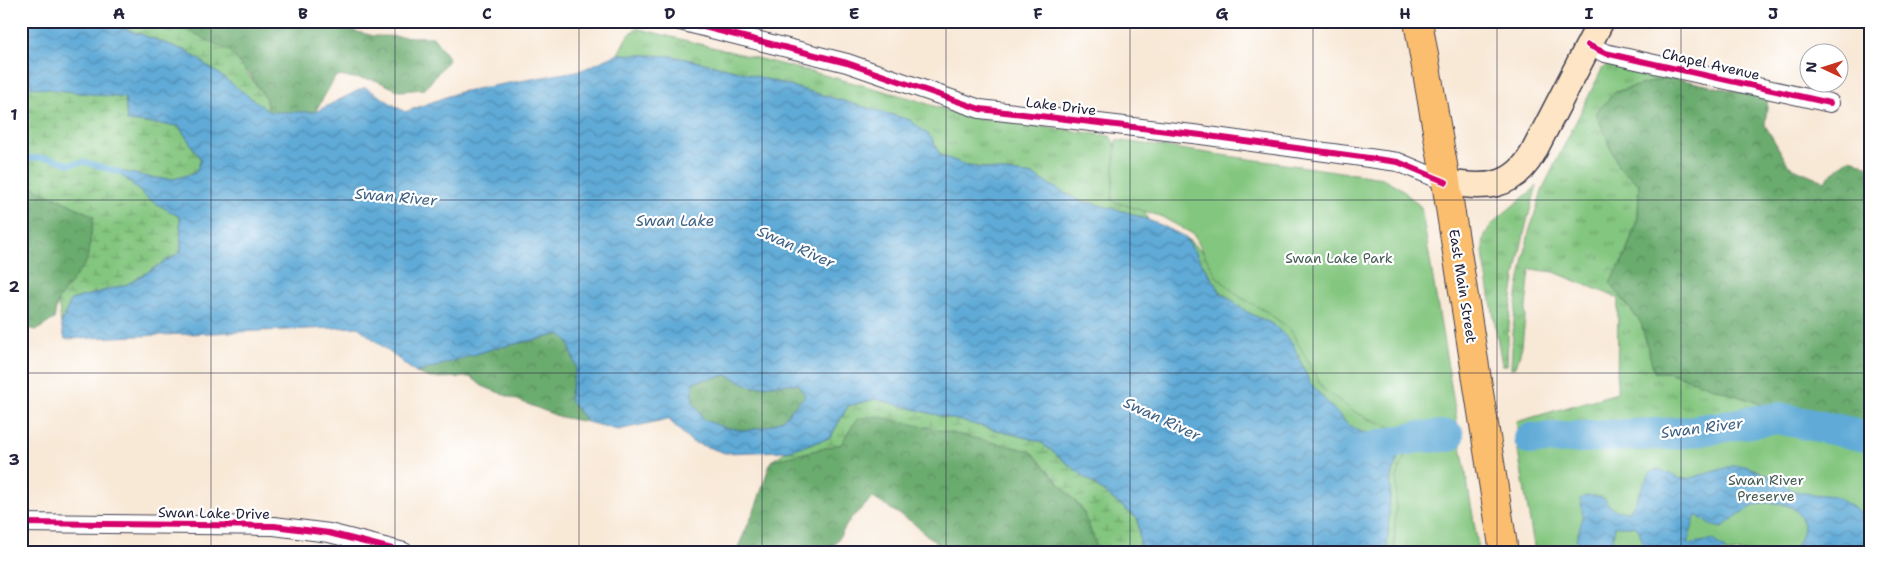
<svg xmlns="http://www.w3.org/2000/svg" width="1892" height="573" font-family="'Shantell Sans',sans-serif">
<defs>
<pattern id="grass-tufts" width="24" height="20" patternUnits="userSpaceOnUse" patternTransform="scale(1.25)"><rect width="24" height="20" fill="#83c67f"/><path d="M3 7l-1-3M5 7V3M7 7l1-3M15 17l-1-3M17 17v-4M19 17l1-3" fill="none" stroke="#6ba069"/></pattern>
<pattern id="forest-crowns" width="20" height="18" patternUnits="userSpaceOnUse" patternTransform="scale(1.25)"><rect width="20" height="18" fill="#6aab6e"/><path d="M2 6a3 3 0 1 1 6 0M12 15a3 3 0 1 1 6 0" fill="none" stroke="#578b5c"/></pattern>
<pattern id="wetland-marsh" width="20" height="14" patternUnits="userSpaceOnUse" patternTransform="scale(1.25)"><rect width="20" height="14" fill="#83c67f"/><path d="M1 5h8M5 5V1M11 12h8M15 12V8" fill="none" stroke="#6ba069"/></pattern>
<pattern id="water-waves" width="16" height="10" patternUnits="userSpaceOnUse" patternTransform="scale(1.25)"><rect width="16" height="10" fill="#5faad7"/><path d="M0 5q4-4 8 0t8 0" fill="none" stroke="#4e8ab0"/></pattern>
</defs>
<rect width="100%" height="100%" fill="#fff"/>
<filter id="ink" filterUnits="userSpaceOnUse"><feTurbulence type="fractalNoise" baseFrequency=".02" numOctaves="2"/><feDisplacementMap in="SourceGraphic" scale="10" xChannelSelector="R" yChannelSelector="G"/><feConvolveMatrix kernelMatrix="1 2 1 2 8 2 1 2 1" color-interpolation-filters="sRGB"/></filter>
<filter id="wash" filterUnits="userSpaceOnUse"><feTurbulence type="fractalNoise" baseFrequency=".0096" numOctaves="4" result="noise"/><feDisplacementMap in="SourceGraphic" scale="20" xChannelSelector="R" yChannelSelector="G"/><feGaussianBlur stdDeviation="1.12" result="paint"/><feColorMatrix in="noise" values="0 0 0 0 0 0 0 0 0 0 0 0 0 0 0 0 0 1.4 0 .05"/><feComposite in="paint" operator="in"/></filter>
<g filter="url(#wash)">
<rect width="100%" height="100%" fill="#f8e8d6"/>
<path fill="url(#grass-tufts)" stroke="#52745d" d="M636,28L828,76L910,98L961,115L1110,136L1122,157L1148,220L1130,213L1075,199L1033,175L968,166L940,155L931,137L910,120L731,69L672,56L618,54L626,38Z
M1610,61L1669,77L1615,92L1619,168L1639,184L1638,217L1625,256L1610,283L1641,323L1655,372H1668L1778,410L1871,425V552H1625L1520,449L1516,422L1617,393L1618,298L1554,272L1530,269L1522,346L1516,367L1511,368L1513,329L1518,289L1529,232L1543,188L1602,69Z
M1537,186C1519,245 1508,304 1507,365H1502L1484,260C1483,251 1482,242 1486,233C1494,218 1524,198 1537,186Z
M1185,237L1407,428L1394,435L1360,432L1345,422L1308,384L1274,325L1247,312L1221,292Z
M1402,446L1414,455L1409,552H1387L1391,476Z"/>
<path fill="url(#forest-crowns)" stroke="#466654" d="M170,21H315L374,36L433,37L449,59L425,89L400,91L375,80L336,76L315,112L269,113L265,97L249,73Z
M1669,77L1768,98L1765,125L1789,166L1824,181L1850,158L1871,168V425L1778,410L1668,372H1654L1641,323L1610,283L1625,256L1638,217L1639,184L1619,168L1596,113L1615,92Z
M21,181L94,216L87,261L58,300L54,319L37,330L21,327Z
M562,334L568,341L576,367L569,399L587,422L560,417L482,386L471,377L431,378L416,373L492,349Z
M727,375L753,387L781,384H799L805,396L783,419L772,425L746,431L723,427L704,420L693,402V381Z
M877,415L1031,451L1082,509L1099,552H946L912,522L873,498L851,518L830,552H736L756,506L771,461L841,444L857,419Z"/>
<path fill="url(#wetland-marsh)" stroke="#52745d" d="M105,21H170L231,52L265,97L269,113L189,52Z
M21,38L125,98L127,121L179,126L201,160L195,173L174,179L153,178L114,170L129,181L147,198L180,217L181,252L128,284L71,300L61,324L58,300L87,261L94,216L21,181Z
M875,399L1039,441L1138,519L1140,545L1134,552H1099L1082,509L1031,451L877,416L857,419L841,444L771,461L787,451L830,438L848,406Z"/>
<path fill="#83c67f" stroke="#52745d" d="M1116,140L1383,178L1400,188L1421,207L1479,552H1394L1397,478L1408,447L1398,430L1356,413L1323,389L1290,329L1267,312L1240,297L1217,277L1193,234L1160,216L1112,201Z
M1780,424L1871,436V552H1535L1517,445Z"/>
<path fill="url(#water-waves)" stroke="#406689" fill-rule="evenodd" d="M21,21H105L189,52L270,112H315L365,87L405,112L459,92L582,70L618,54L672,56L731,69L910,120L931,137L940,155L968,166L1033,175L1075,199L1130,213L1161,225L1185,237L1221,293L1247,312L1274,325L1293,344L1310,383L1345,422L1360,432L1394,435L1404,442L1391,476L1387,552H1134L1140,545L1138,519L1039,441L875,399L848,406L830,438L787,451L725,453L692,442L668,419L618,430L587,422L569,399L576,367L568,341L561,334L492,349L416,373L358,327L65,339L61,324L71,300L128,284L181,252L180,217L147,198L129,181L112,169L153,178L174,179L195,173L201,160L179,126L127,121L125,98L31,87L25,41L21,38ZM727,375L753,387L781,384H798L805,396L783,419L772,425L746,431L723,427L704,420L693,402V382Z
M1732,466H1745L1756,470L1783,483L1792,490L1802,493L1835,496L1859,511L1866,525L1867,552H1798L1796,546C1812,521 1798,502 1770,503C1752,503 1734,517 1722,528L1710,525L1696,515L1687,544L1713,540L1725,549L1724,552H1645L1639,530L1634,526H1615L1611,552H1593L1590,547L1582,546L1576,539C1581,526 1585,513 1580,499C1587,493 1595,496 1604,498C1611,509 1616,512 1629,511C1639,499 1642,483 1652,471L1659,469L1678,478L1688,479Z"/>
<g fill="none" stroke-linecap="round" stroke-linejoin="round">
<path stroke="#5faad7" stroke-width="5.5" d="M21,158H51L69,164L85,162L119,172"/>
<path stroke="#5faad7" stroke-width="32" d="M1530,439L1681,433L1778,418L1871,437
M1359,451L1418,437L1448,436"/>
</g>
</g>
<g filter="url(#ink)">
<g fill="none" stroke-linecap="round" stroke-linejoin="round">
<g stroke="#424052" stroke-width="20">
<path id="minor" d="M680,21L847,63L980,109L1201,135L1398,162L1446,182
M1588,45L1605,53L1830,103
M21,523L274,526L329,533L404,552"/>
</g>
<g stroke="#424052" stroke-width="28">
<path id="secondary" d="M1446,182C1483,189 1513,189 1533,153L1601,21"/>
</g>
<g stroke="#424052" stroke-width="30">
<path id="primary" d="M1418,21L1446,182L1504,552"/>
</g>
<use href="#minor" stroke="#fff" stroke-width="18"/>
<use href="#secondary" stroke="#fde5c5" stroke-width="25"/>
<use href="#primary" stroke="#fbbe6e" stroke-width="28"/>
<g stroke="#fff" stroke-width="9">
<path id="cycleway" d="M680,21L847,63L980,109L1201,135L1398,162L1446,182
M1588,45L1605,53L1830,103
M21,523L274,526L329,533L404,552"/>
</g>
<use href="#cycleway" stroke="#d6006c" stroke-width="6"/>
</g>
</g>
<path fill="none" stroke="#22223b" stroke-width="1" stroke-opacity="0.55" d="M211,21V552M395,21V552M579,21V552M762,21V552M946,21V552M1130,21V552M1313,21V552M1497,21V552M1681,21V552M21,200H1871M21,373H1871"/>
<g text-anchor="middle" stroke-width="4.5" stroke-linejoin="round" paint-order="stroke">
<g font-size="14" fill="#22223b" stroke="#fff">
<text transform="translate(1711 64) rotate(13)" y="5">Chapel Avenue</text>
<text transform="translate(1061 106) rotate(7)" y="5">Lake Drive</text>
<text transform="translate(1463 286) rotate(81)" y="5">East Main Street</text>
<text transform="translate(214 513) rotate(1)" y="5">Swan Lake Drive</text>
</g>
<g font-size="14" fill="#445b53" stroke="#fff">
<text x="1339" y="263">Swan Lake Park</text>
<text x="1766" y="485">Swan River<tspan x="1766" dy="16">Preserve</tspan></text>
</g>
<g font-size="15" font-style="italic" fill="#3d5f81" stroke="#fff">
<text transform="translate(396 197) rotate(5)" y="5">Swan River</text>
<text x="675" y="226">Swan Lake</text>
<text transform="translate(796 247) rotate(24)" y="5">Swan River</text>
<text transform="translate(1162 419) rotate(25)" y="5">Swan River</text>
<text transform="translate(1702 428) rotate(-7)" y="5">Swan River</text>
</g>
</g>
<rect width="1892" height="573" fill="none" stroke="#fff" stroke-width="55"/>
<g transform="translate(1824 68) rotate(274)"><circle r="24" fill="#ffffff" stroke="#a7a7b1"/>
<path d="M0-4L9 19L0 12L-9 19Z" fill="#c8321e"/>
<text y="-8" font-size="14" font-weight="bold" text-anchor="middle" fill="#22223b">N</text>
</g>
<rect x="28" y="28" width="1836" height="518" fill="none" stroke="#22223b" stroke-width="2"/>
<g font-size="16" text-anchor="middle" font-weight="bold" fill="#22223b">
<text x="119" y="19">A</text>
<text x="303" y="19">B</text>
<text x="487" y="19">C</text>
<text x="670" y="19">D</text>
<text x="854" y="19">E</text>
<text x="1038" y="19">F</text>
<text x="1222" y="19">G</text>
<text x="1405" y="19">H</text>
<text x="1589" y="19">I</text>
<text x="1773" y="19">J</text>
<text x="14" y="120">1</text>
<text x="14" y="292">2</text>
<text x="14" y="465">3</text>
</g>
</svg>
